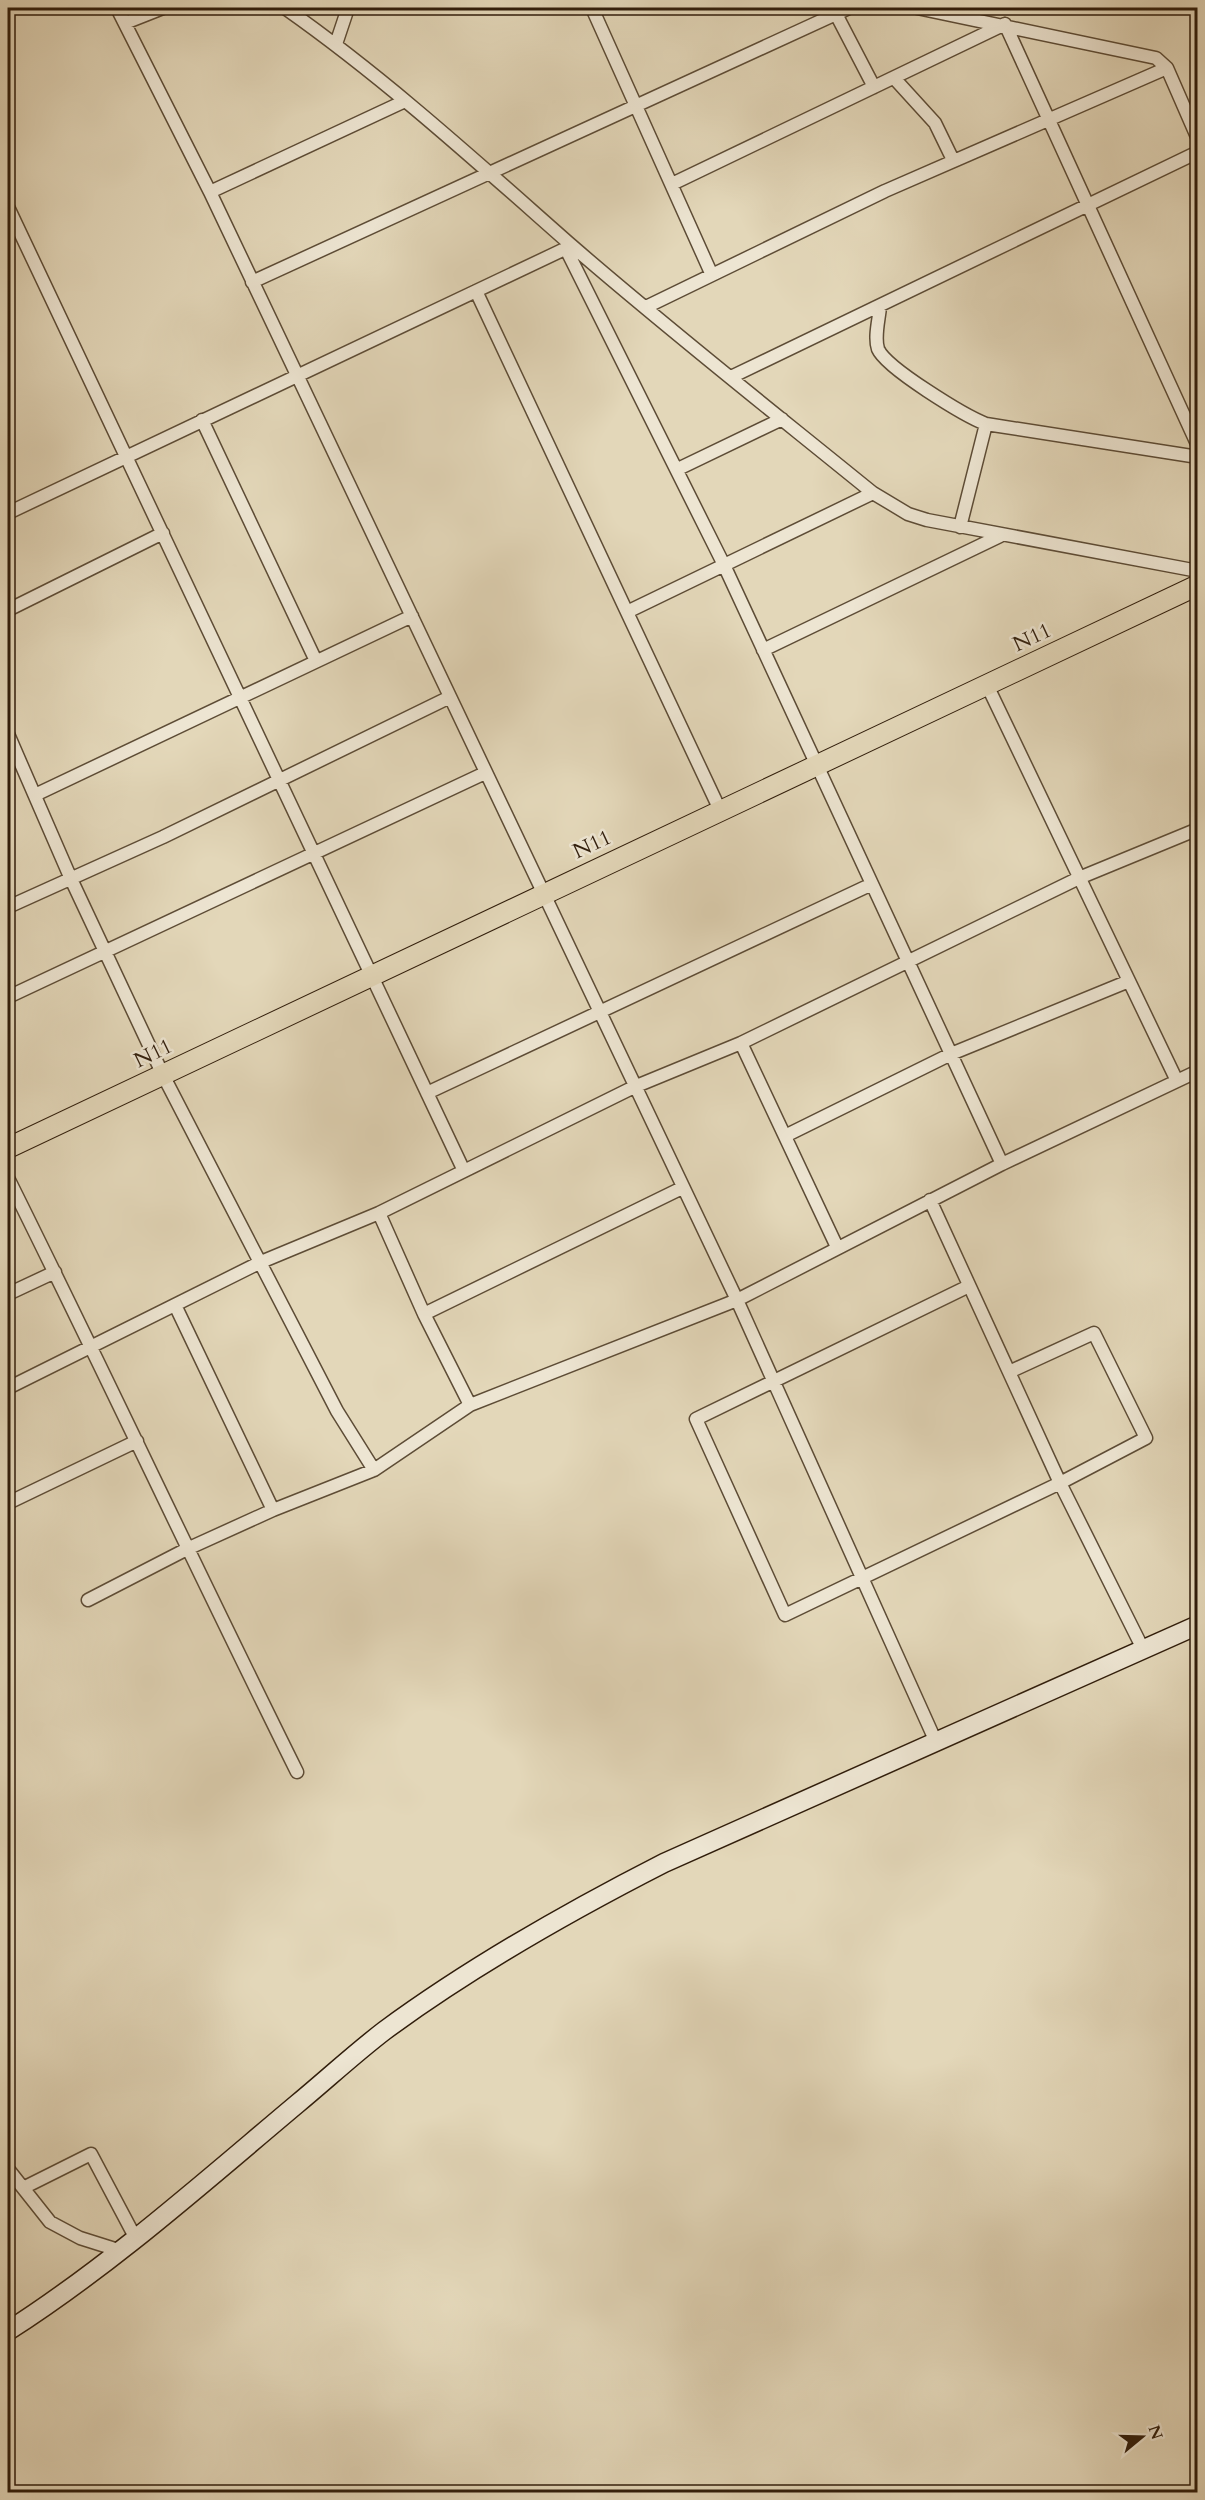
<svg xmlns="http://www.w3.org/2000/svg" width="1205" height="2500" font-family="Cardo,serif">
<rect width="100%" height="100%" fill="#e3d7b9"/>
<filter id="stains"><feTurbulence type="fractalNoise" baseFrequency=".00333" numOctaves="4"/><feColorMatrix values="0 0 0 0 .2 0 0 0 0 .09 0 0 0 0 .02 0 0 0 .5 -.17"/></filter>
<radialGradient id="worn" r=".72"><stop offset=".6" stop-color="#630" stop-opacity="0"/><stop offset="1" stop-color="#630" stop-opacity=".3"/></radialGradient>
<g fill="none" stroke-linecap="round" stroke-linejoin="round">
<g stroke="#5d4c36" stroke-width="15">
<path id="street" d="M117,8L210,192L737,1300L936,1742
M285,8C386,79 478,163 571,245C669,330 772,411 873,493L908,514L927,520L1198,571
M592,8L711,273
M917,8L1156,58L1167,68L1198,139
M836,14L874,87
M125,23L163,8
M1005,24L1198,446
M336,44L348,8
M894,78L935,123L953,160
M672,184L1005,24
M210,192L405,101
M8,207L464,1171
M566,249L724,565L1002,1164
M252,282L849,8
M476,291L720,810
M646,307L885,191L1167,68
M880,307C879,319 874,337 878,349C886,368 965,416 986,424L1198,457
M731,377L1198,152
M202,420L316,661
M678,469L782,419
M8,513L571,246
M960,527L986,424
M8,610L163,533
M627,612L873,493
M763,650L1000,536
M987,685L1177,1081
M8,734L71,879L163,1075L337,1411L374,1470
M35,795L412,616
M8,907L163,837L450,697
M8,997L485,773
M741,1043L837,1247
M427,1093L872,884
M785,1136L951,1054L1129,981
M8,1178C106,1375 199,1575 297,1772
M930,1200L1060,1483L1143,1649
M379,1213L424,1314L470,1405
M969,1286L696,1419L785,1615L1060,1483L1146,1438L1094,1333L1009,1372
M8,1294L55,1272
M175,1305L273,1510
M424,1314L682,1188
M8,1388L261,1262L379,1213L634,1087L741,1043L1079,878L1198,829
M8,1503L137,1441
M88,1600L187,1549L273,1510L374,1470L470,1405L737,1300L1002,1164L1198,1071
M8,2169L50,2222L80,2238L118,2250
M23,2188L91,2154L135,2237"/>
</g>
<g stroke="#301d0b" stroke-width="21">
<path id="secondary" d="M8,2331C111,2265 204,2182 297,2104C326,2080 354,2054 384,2031C471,1967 568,1912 664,1863L1198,1625"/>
</g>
<g stroke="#301d0b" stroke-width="22">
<path id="primary" d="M8,1148L1198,585"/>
</g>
<use href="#street" stroke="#ede5d2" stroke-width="12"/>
<use href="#secondary" stroke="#ede5d2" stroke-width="18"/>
<use href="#primary" stroke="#e3d7b9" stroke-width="20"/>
</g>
<g text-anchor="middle" stroke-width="5" stroke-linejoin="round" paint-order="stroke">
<g font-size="21" fill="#301d0b" stroke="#ede5d2">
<text transform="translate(1032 637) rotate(-25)" y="7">N11</text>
<text transform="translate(592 844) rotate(-25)" y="7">N11</text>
<text transform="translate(153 1053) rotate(-26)" y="7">N11</text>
</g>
</g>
<rect width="1205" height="2500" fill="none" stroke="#e3d7b9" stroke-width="30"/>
<rect x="9" y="9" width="1187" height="2482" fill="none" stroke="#301d0b" stroke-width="3"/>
<rect x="15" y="15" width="1175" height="2470" fill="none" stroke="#301d0b" stroke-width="1.5"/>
<g transform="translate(1142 2437) rotate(71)" stroke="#ede5d2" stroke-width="4.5" paint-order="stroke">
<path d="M0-4.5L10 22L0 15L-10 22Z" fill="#301d0b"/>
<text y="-9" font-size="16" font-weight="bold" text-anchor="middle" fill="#301d0b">N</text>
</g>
<rect width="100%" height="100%" filter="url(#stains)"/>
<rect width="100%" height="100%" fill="url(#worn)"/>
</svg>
